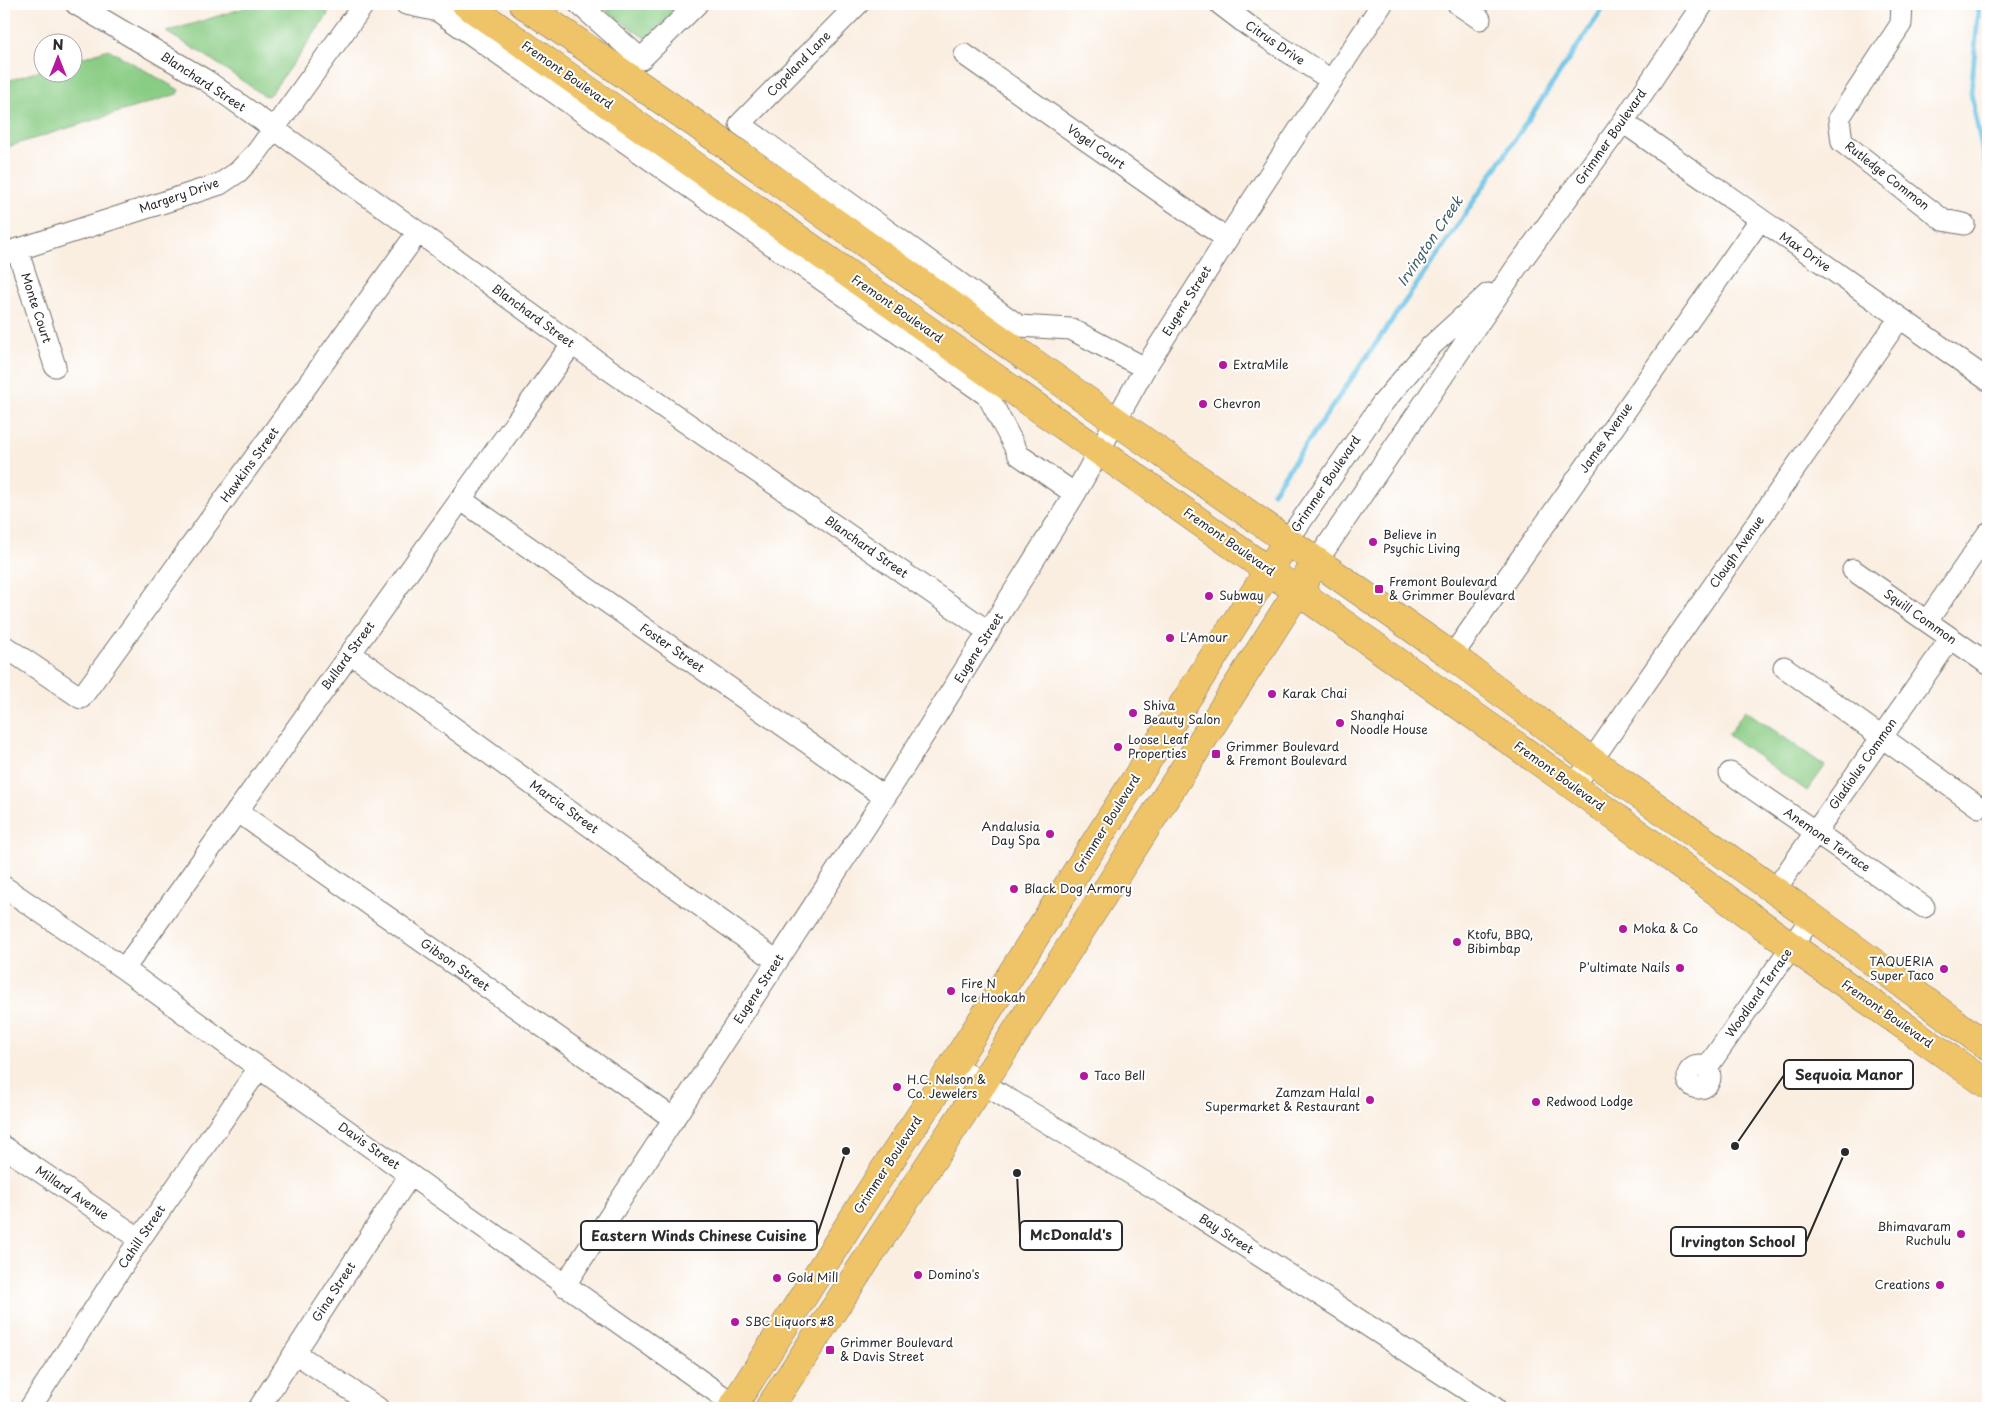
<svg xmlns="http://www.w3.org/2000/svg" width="1992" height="1412" font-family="'Playpen Sans',sans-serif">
<rect width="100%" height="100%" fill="#fff"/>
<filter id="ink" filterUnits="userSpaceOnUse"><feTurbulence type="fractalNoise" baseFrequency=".02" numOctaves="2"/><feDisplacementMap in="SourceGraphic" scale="10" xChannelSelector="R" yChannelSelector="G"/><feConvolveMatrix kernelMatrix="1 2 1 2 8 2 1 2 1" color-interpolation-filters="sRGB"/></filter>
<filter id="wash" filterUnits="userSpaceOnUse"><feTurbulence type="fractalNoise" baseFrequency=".0096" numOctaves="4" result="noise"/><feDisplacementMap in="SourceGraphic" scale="20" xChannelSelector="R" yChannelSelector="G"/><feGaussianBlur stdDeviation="1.12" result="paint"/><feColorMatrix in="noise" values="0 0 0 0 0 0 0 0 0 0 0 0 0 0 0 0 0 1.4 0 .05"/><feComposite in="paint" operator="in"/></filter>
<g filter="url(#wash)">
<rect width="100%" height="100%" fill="#faeee1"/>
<path fill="#89cc84" stroke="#5a7c58" d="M257,4H328L329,8L327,16L272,92L268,96L263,95L205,55L166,32Z
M597,4H683L646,39Z
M108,49L179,90L177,94L4,148V82L42,70V72H72L73,61Z
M1745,710L1825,766L1807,791L1728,735Z"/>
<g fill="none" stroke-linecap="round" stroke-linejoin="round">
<path stroke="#65c1e3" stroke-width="5" d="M1979,4L1971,93L1985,164L1988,171
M1273,492L1453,232L1606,4"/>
</g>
</g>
<g filter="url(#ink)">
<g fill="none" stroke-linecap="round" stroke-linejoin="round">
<g stroke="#736f6b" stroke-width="23">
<path id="minor" d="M76,4L207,81L418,232L572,344L989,632
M406,4L438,11L988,396L1019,455L1075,494
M579,4L641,59L697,4
M858,4L740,124L1019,326L1071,329L1145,368
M1220,4L1250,27L1331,80
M1458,4L1480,19
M1902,4L1901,24L1839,118L1842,142L1943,220L1964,224
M965,55L1227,239
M1623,122L1988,380
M17,249L55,366
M4,254L220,184L238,172L257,152L364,4
M460,499L885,797
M1288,540L1381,405L1430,347L1488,294
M1317,561L1516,268L1623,122L1703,4
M1853,570L1988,664
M1927,621L1988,533
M4,646L81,698L418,232
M350,653L777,961
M1452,656L1760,220
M1784,667L1979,807
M1730,773L1924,907
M1574,786L1899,319
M237,811L674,1119
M4,887L124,969L259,1068L739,1408
M1775,890L1951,638
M124,969L572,344
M953,1065L1172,1199L1495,1408
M1688 1077a11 11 0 1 1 22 0a11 11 0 1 1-22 0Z
M1706,1069L1812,917
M4,1147L140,1239
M564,1286L885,797L1075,494L1145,368L1227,239L1382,4
M295,1353L378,1408
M30,1408L140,1239L259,1068
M259,1408L410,1175"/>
</g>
<g stroke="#736f6b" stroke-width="29">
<path id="major" d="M466,4L1565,780L1791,946L1988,1085
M523,4L716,138L1116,421L1452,656L1592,761L1812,917L1988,1047
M732,1408L882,1173L945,1078L1279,554
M769,1408L983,1083L1308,575"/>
</g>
<use href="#minor" stroke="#fff" stroke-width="21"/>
<use href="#major" stroke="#efc469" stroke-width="28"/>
</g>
</g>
<g fill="#b5179e" stroke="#fff" stroke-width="2">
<circle cx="1223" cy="365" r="5"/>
<circle cx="1203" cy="404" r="5"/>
<circle cx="1373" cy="542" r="5"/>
<rect x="1374" y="584" width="10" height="10" rx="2.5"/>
<circle cx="1209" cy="596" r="5"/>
<circle cx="1170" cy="638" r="5"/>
<circle cx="1272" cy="694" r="5"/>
<circle cx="1133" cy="713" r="5"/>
<circle cx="1340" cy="723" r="5"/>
<circle cx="1118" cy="747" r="5"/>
<rect x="1211" y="749" width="10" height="10" rx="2.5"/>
<circle cx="1050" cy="834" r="5"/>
<circle cx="1014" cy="889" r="5"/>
<circle cx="1623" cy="929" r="5"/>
<circle cx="1457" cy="942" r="5"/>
<circle cx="1680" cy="968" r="5"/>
<circle cx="1944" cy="969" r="5"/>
<circle cx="951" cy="991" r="5"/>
<circle cx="1084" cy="1076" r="5"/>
<circle cx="897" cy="1087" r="5"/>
<circle cx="1370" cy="1100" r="5"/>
<circle cx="1536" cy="1102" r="5"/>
<circle cx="1961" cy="1234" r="5"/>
<circle cx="918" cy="1275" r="5"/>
<circle cx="777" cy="1278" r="5"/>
<circle cx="1940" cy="1285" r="5"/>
<circle cx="735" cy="1322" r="5"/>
<rect x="825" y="1345" width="10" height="10" rx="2.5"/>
</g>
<g text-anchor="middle" stroke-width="4" stroke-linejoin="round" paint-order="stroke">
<g font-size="12" fill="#2b2b2b" stroke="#fff">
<text transform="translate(1275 43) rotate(34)" y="4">Citrus Drive</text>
<text transform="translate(799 64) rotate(-46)" y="4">Copeland Lane</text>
<text transform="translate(567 75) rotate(35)" y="4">Fremont Boulevard</text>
<text transform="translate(203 82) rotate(33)" y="4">Blanchard Street</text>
<text transform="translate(1611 137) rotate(-55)" y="4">Grimmer Boulevard</text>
<text transform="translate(1096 147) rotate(35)" y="4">Vogel Court</text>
<text transform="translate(1887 176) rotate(38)" y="4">Rutledge Common</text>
<text transform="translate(179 196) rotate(-19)" y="4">Margery Drive</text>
<text transform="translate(1805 252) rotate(35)" y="4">Max Drive</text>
<text transform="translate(1187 301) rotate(-58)" y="4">Eugene Street</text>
<text transform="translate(36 308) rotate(72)" y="4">Monte Court</text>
<text transform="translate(897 309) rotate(35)" y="4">Fremont Boulevard</text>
<text transform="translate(533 316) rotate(36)" y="4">Blanchard Street</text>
<text transform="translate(1606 438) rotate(-55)" y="4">James Avenue</text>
<text transform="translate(250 465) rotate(-54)" y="4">Hawkins Street</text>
<text transform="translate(1326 484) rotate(-56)" y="4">Grimmer Boulevard</text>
<text transform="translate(1229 542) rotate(35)" y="4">Fremont Boulevard</text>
<text transform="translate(866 547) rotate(35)" y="4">Blanchard Street</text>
<text transform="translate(1737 552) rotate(-55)" y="4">Clough Avenue</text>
<text transform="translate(1920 617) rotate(35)" y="4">Squill Common</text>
<text transform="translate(672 648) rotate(35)" y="4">Foster Street</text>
<text transform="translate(979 648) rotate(-58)" y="4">Eugene Street</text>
<text transform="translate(348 656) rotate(-54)" y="4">Bullard Street</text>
<text transform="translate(1863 764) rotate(-55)" y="4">Gladiolus Common</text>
<text transform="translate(1559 776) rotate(36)" y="4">Fremont Boulevard</text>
<text transform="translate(564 807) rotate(36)" y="4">Marcia Street</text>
<text transform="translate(1107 824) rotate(-58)" y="4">Grimmer Boulevard</text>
<text transform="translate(1827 840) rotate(35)" y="4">Anemone Terrace</text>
<text transform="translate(455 965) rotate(35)" y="4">Gibson Street</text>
<text transform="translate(759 989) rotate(-57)" y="4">Eugene Street</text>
<text transform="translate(1759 993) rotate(-55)" y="4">Woodland Terrace</text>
<text transform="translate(1887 1014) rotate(35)" y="4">Fremont Boulevard</text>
<text transform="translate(369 1146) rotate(35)" y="4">Davis Street</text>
<text transform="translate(888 1165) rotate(-57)" y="4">Grimmer Boulevard</text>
<text transform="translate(72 1193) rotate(34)" y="4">Millard Avenue</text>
<text transform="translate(1226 1234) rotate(33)" y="4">Bay Street</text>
<text transform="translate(142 1237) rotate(-56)" y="4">Cahill Street</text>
<text transform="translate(334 1292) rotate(-57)" y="4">Gina Street</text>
</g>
<g font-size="12" fill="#2b2b2b" stroke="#fff" text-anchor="start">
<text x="1233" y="369">ExtraMile</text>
<text x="1213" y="408">Chevron</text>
<text x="1383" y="539">Believe in<tspan x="1383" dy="14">Psychic Living</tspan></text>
<text x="1389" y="586">Fremont Boulevard<tspan x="1389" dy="14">&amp; Grimmer Boulevard</tspan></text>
<text x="1219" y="600">Subway</text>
<text x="1180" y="642">L'Amour</text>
<text x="1282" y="698">Karak Chai</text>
<text x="1143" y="710">Shiva<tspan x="1143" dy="14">Beauty Salon</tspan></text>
<text x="1350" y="720">Shanghai<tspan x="1350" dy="14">Noodle House</tspan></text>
<text x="1128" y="744">Loose Leaf<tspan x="1128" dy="14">Properties</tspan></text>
<text x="1226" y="751">Grimmer Boulevard<tspan x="1226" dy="14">&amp; Fremont Boulevard</tspan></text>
<text x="1040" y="831" text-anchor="end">Andalusia<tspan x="1040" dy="14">Day Spa</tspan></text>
<text x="1024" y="893">Black Dog Armory</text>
<text x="1633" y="933">Moka &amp; Co</text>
<text x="1467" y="939">Ktofu, BBQ,<tspan x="1467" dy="14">Bibimbap</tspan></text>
<text x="1934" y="966" text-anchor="end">TAQUERIA<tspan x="1934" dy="14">Super Taco</tspan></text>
<text x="1670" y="972" text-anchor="end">P'ultimate Nails</text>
<text x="961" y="988">Fire N<tspan x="961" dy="14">Ice Hookah</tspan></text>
<text x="1094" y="1080">Taco Bell</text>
<text x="907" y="1084">H.C. Nelson &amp;<tspan x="907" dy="14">Co. Jewelers</tspan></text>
<text x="1360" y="1097" text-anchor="end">Zamzam Halal<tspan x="1360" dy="14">Supermarket &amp; Restaurant</tspan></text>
<text x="1546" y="1106">Redwood Lodge</text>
<text x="1951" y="1231" text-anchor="end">Bhimavaram<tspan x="1951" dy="14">Ruchulu</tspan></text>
<text x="928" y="1279">Domino's</text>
<text x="787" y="1282">Gold Mill</text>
<text x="1930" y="1289" text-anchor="end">Creations</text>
<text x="745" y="1326">SBC Liquors #8</text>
<text x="840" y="1347">Grimmer Boulevard<tspan x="840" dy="14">&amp; Davis Street</tspan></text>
</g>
<g font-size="14" font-style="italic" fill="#3f606b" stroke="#fff">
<text transform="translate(1430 241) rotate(-56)" y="5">Irvington Creek</text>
</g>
</g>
<path fill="none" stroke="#2b2b2b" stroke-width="2" d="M1735 1146L1784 1075M1017 1173L1020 1235M846 1151L817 1236M1845 1152L1806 1242"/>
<g fill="#2b2b2b" stroke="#fff" stroke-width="2">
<circle cx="1735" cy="1146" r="5"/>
<circle cx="1017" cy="1173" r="5"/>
<circle cx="846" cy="1151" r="5"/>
<circle cx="1845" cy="1152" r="5"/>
</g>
<g fill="#fff" stroke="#2b2b2b" stroke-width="2">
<rect x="1784" y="1060" width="129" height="29" rx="5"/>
<rect x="1020" y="1221" width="102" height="29" rx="5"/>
<rect x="581" y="1221" width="236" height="29" rx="5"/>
<rect x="1671" y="1227" width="135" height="29" rx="5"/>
</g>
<g font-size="14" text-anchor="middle" font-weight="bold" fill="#2b2b2b">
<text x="1849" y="1080">Sequoia Manor</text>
<text x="1071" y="1240">McDonald's</text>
<text x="699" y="1241">Eastern Winds Chinese Cuisine</text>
<text x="1738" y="1247">Irvington School</text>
</g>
<rect width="1992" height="1412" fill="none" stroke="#fff" stroke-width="20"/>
<g transform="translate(58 58)"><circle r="24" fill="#ffffff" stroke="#aaaaaa"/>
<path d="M0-4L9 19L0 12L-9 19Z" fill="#b5179e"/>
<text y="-8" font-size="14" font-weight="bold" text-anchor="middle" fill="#2b2b2b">N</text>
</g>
</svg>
